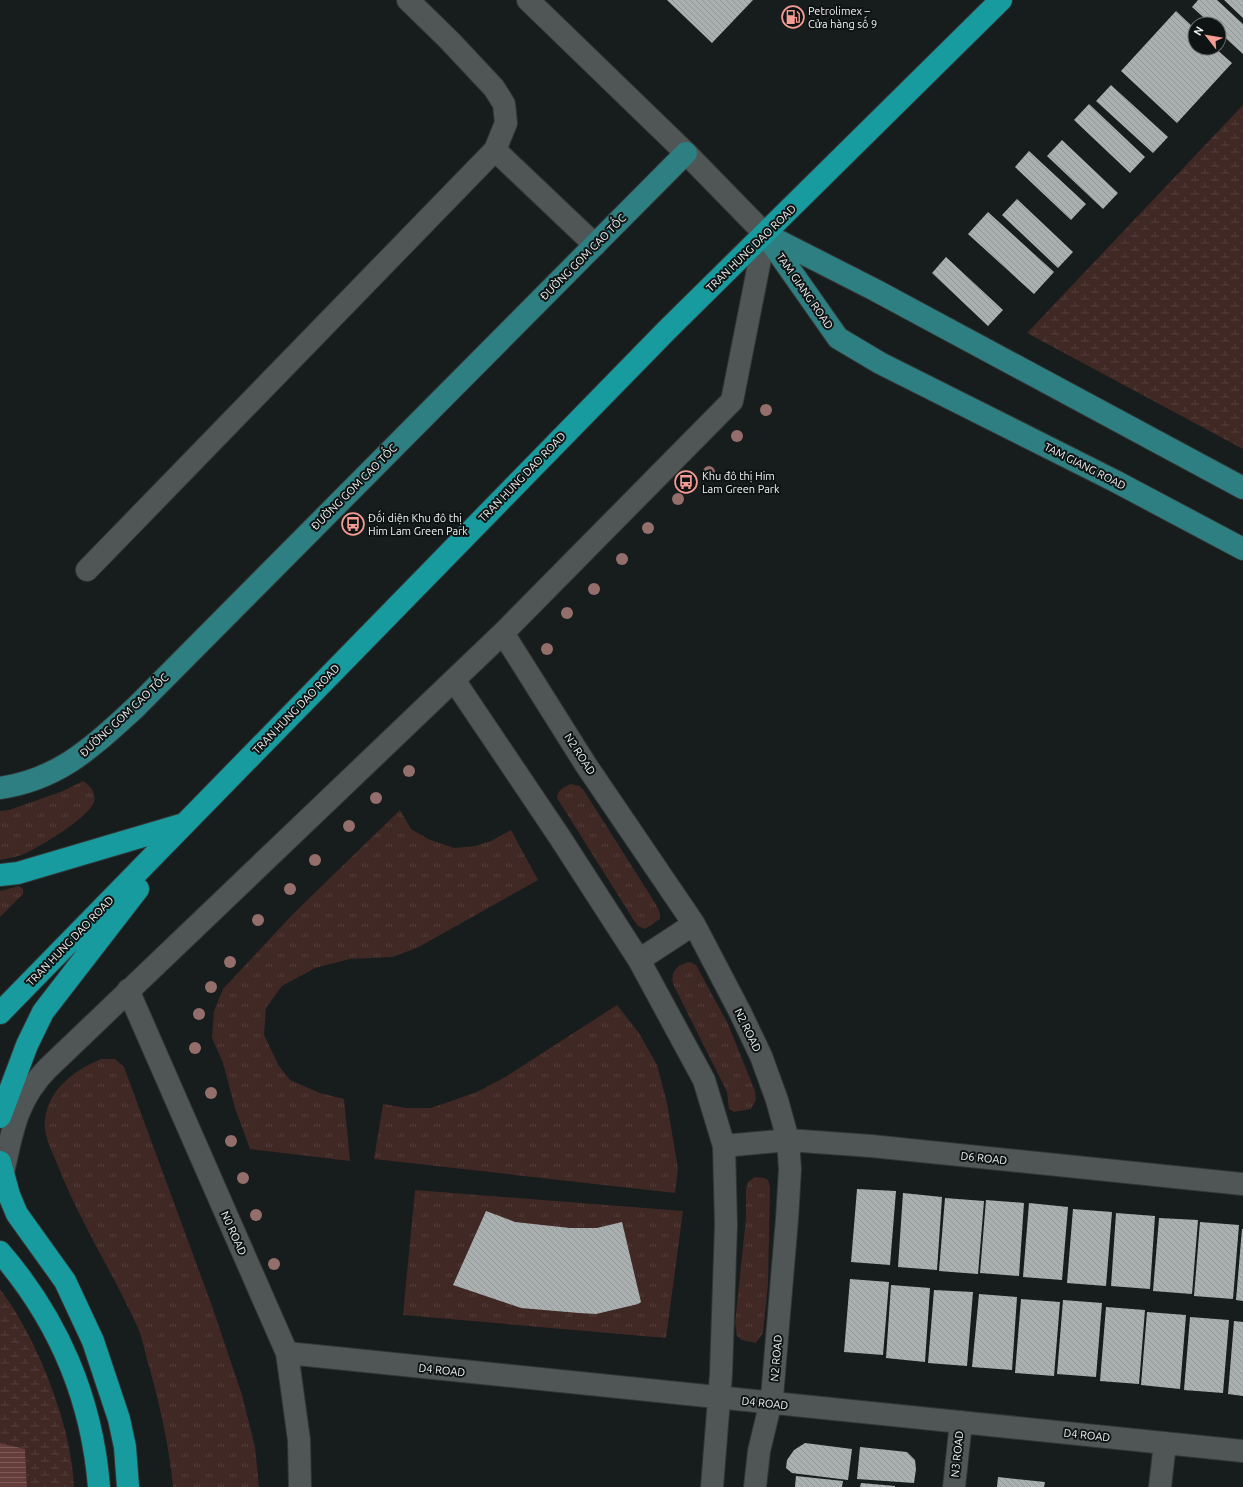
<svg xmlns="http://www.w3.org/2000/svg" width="1243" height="1487" font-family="Ubuntu,sans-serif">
<defs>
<pattern id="grass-tufts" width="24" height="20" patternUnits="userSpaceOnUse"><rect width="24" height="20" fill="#402825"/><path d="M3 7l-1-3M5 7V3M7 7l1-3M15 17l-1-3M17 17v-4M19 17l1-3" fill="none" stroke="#533d3a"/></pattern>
<pattern id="wetland-marsh" width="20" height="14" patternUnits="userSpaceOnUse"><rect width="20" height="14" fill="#402825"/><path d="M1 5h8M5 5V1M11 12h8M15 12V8" fill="none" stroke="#533d3a"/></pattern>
<pattern id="water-rules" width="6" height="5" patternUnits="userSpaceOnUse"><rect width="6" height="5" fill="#653e3b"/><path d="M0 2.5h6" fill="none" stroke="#7c5a58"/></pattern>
<pattern id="building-back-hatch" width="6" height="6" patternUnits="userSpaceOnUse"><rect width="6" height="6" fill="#aab0b0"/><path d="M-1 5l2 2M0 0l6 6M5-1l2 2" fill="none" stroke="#929696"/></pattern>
</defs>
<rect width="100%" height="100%" fill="#171c1c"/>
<path fill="url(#grass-tufts)" d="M83,781C90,785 98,794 93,804C86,819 40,847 24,854C17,857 8,858 0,860V811L9,810L63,791Z
M571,784L579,786L583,789L657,906L660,914V919L645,929L638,926L633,919L557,798C558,789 564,787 571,784Z
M400,810L411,829L428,839L454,848L475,846L491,841L511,830L538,880L417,948L392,957L350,959L315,968L282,986L266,1008L264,1035L279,1066L290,1080L320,1093L344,1099L350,1161L250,1149L235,1108L223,1063L212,1038L214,1011L223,989L294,913Z
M19,886L23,889V894L0,917V891Z
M690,962L696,965L728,1024L755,1091L756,1100L751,1109L734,1112L729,1109L727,1092L673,984C670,971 678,964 690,962Z
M617,1005L639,1033L657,1065L667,1103L678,1169L675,1193L374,1159L383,1104L407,1108H431L477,1092L507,1076Z
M101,1059H115L124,1067L212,1306L242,1395L255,1447L259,1487H173C169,1445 160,1406 149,1366C145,1354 143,1340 138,1328C113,1273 80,1222 58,1166C52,1151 43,1136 45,1120C48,1089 75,1070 101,1059Z
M755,1177L764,1178L768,1180L770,1187L768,1284L763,1333L756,1343L742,1340L737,1336L735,1323L746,1218V1189L748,1182Z
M415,1190L683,1211L666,1338L403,1315Z"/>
<path fill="url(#wetland-marsh)" d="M1243,105V449L1027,333Z
M0,1289C37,1338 72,1426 74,1487H27L25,1449L0,1443Z"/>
<path fill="url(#water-rules)" d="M0,1443L25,1449L27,1487H0Z"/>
<path fill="url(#building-back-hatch)" d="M667,0H753L712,43Z
M1198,0H1217L1243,24V54L1219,32V24H1211L1192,7Z
M1224,0H1243V18Z
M1176,11L1195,29V48H1215L1232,63L1177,123L1121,71Z
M1111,85L1168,137L1153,153L1096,101Z
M1089,104L1145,157L1130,173L1074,120Z
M1062,140L1118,193L1103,209L1047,156Z
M1029,151L1086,204L1071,220L1015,167Z
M1017,199L1073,252L1058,268L1002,215Z
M988,212L1054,272L1034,294L968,234Z
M946,257L1003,310L988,326L932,273Z
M857,1189L896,1191L890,1265L851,1262Z
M903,1193L942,1197L937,1270L898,1267Z
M945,1198L984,1201L978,1274L939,1271Z
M986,1200L1024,1203L1019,1276L980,1273Z
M1029,1203L1068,1207L1062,1280L1023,1277Z
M1073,1209L1112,1212L1106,1286L1067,1283Z
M486,1211L515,1222L570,1228H597L622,1222L641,1302L638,1304L596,1314L579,1313L521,1308L453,1285Z
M1116,1213L1155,1216L1150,1289L1111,1286Z
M1159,1218L1198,1220L1192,1294L1153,1291Z
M1200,1222L1239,1225L1233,1299L1194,1296Z
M1242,1229H1243V1301L1236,1300Z
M850,1279L889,1282L883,1355L844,1352Z
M891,1285L930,1288L925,1362L886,1358Z
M934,1290L973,1292L967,1366L928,1363Z
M979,1294L1017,1297L1012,1370L972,1367Z
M1021,1299L1060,1302L1054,1376L1015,1373Z
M1063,1300L1102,1303L1096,1377L1057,1374Z
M1106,1307L1145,1310L1139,1384L1100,1381Z
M1147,1312L1186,1315L1180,1389L1141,1385Z
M1190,1317L1229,1320L1223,1393L1184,1390Z
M1234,1321L1243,1322V1396L1228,1394Z
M805,1443L852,1449L848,1480L792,1473L786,1468L787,1460L794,1450Z
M860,1447L907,1452L915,1460L916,1469L914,1483L857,1479Z
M796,1476L843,1481L842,1487H795Z
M998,1477L1045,1482L1044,1487H997Z
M861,1483L895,1486V1487H860Z"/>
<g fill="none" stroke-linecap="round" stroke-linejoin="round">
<g stroke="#333636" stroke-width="24">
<path id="minor" d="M408,0L450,41L494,88L504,104L506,123L495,150
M87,570L495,150L595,245
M503,633L586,765L694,924L740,1012L761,1056L777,1100L788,1140L790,1169L787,1219L772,1397L759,1451L755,1487
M454,680L559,836L639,960L704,1080L724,1146L726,1225L721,1374L712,1487
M639,960L694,924
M128,990L287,1353L299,1440L300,1487
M724,1146L788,1140L871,1146L1243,1184
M3,1173C12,1132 16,1101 47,1069L503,633L732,401L765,234L686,153L528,0
M287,1353L1243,1451
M954,1487L961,1422
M1160,1487L1165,1443"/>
</g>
<g stroke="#333636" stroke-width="24">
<path id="major" d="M765,234L838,338L880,363L1115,481L1243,549
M767,235L875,290L1243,488
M0,788C60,779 92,747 135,708L686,153"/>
</g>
<g stroke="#333636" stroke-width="24">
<path id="highway" d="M0,875L18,873L184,824
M0,1013L667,330L1001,0
M0,1117L27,1045L43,1012L138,889
M0,1162L9,1195L17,1214L65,1281L93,1341L119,1419L125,1447L128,1487
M0,1252C58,1319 92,1399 99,1487"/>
</g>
<use href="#minor" stroke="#505555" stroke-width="22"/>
<use href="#major" stroke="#2e7f81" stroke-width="22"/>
<use href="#highway" stroke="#189b9f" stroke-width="22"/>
</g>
<g fill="#936e6a">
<circle cx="766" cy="410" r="6"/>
<circle cx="737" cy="436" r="6"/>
<circle cx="709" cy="472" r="6"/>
<circle cx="678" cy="499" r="6"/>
<circle cx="648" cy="528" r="6"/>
<circle cx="622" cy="559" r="6"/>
<circle cx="594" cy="589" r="6"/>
<circle cx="567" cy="613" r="6"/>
<circle cx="547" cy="649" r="6"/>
<circle cx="409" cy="771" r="6"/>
<circle cx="376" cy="798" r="6"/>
<circle cx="349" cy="826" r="6"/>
<circle cx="315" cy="860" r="6"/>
<circle cx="290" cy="889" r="6"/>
<circle cx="258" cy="920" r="6"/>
<circle cx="230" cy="962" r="6"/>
<circle cx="211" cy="987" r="6"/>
<circle cx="199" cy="1014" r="6"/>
<circle cx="195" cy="1048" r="6"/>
<circle cx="211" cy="1093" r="6"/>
<circle cx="231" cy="1141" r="6"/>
<circle cx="243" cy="1178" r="6"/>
<circle cx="256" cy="1215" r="6"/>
<circle cx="274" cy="1264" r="6"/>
</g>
<defs>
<g id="fuel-ring" transform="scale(1.15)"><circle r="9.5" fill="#0f1313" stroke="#f59c93" stroke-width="1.5"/><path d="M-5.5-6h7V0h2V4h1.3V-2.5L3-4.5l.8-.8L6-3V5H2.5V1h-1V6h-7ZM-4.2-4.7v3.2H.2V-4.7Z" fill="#f59c93"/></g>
<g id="bus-ring" transform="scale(1.15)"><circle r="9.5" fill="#0f1313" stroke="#f59c93" stroke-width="1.5"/><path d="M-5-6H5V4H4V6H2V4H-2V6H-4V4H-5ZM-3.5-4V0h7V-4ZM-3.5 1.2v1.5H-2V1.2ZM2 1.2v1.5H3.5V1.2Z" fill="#f59c93"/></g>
</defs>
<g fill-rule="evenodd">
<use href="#fuel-ring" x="793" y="17"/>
<use href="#bus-ring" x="686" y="482"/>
<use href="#bus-ring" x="353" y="524"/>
</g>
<g text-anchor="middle" stroke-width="4" stroke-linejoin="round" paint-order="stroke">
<g font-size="11" fill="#f1f4f4" stroke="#0f1313" text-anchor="start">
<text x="808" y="15">Petrolimex –<tspan x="808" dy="13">Cửa hàng số 9</tspan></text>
<text x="702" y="480">Khu đô thị Him<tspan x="702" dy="13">Lam Green Park</tspan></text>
<text x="368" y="522">Đối diện Khu đô thị<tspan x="368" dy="13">Him Lam Green Park</tspan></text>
</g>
<g font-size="11" fill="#f1f4f4" stroke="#0f1313">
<text transform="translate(751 248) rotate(-44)" y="4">TRAN HUNG DAO ROAD</text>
<text transform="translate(583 257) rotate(-45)" y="4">ĐƯỜNG GOM CAO TỐC</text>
<text transform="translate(805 291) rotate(55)" y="4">TAM GIANG ROAD</text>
<text transform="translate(1085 466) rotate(27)" y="4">TAM GIANG ROAD</text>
<text transform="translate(522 477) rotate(-46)" y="4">TRAN HUNG DAO ROAD</text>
<text transform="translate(354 487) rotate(-45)" y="4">ĐƯỜNG GOM CAO TỐC</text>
<text transform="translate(296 709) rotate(-46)" y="4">TRAN HUNG DAO ROAD</text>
<text transform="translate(124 715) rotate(-43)" y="4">ĐƯỜNG GOM CAO TỐC</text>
<text transform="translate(580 754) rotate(57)" y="4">N2 ROAD</text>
<text transform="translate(70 941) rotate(-46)" y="4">TRAN HUNG DAO ROAD</text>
<text transform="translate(748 1030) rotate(64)" y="4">N2 ROAD</text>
<text transform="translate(984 1158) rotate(6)" y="4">D6 ROAD</text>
<text transform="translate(234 1233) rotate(66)" y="4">N0 ROAD</text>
<text transform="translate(776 1358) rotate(-85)" y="4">N2 ROAD</text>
<text transform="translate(442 1370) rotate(6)" y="4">D4 ROAD</text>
<text transform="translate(765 1403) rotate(6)" y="4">D4 ROAD</text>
<text transform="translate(1087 1435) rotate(6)" y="4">D4 ROAD</text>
<text transform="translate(957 1454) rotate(-84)" y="4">N3 ROAD</text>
</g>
</g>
<g transform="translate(1207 36) rotate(301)"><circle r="19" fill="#0f1313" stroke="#696d6d"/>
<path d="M0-3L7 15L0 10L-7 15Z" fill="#f59c93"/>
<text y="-6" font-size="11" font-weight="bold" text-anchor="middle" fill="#f1f4f4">N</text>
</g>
</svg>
